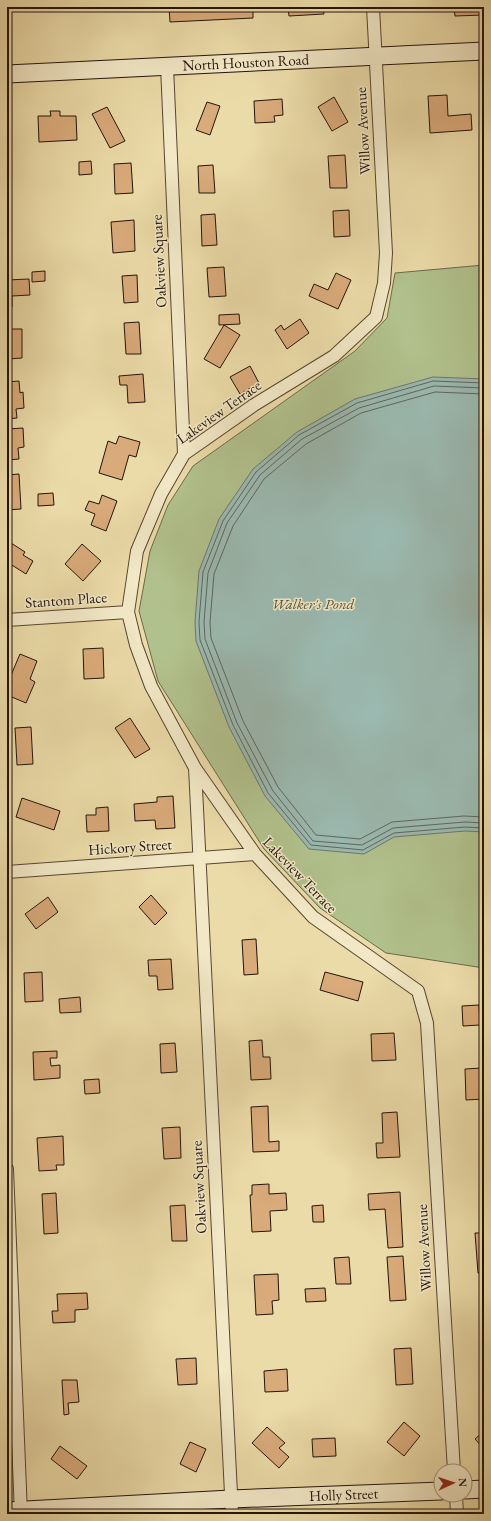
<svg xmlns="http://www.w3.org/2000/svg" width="491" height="1521" font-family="'EB Garamond',serif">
<rect width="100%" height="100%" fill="#ebdba8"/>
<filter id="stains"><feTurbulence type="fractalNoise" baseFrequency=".005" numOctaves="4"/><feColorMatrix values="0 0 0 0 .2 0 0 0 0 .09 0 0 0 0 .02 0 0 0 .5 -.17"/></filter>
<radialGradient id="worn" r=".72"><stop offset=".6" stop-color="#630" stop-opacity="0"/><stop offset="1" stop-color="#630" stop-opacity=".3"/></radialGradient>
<path fill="#b1c18d" stroke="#6a6a4c" d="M484,265V968L386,953L320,908L264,849L158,681L139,611L150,551L168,505L193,466L355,351L387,318L395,273Z"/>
<path fill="#9bb9b0" stroke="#6b776e" d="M433,377L484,379V832L465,831L394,837L364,854L309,849L265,796L229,727L196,641L195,622L199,571L219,519L253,469L297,432L355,399Z"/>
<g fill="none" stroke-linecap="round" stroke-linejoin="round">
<path stroke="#5f665e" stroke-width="1" d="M484,383L433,381L357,403L299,435L256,472L223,521L203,572L199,622L200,640L233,725L268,793L311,845L363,850L394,833L465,827L484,828
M484,388L434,386L359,408L302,439L260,475L227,523L208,573L204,622L205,639L237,723L273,791L313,841L362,845L393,828L465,822L484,823
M484,394L435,392L361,413L306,444L264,479L233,526L214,574L210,622L211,638L243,721L278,787L316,835L360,839L392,822L464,816L484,817"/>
</g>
<path fill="#d9aa7a" stroke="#23140b" d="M169,7H253V18L170,22Z
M288,7H323L324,14L289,16Z
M454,7H484V15L455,16Z
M447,95L448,116L471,114L472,130L430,133L428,96Z
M334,97L348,122L332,131L318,107Z
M282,99L283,115L274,116L275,122L255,123L254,101Z
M207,102L220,106L210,135L196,130Z
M107,107L125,141L110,148L92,114Z
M50,111H60V116H76L77,140L39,142L38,116H51Z
M7,127H9L10,147H7Z
M345,155L347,188H330L328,156Z
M91,161L92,174L79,175V162Z
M131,163L133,193L115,194L114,164Z
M213,165L215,193H199L198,166Z
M349,210L350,236L334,237L333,211Z
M215,214L217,245L202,246L201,215Z
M134,220L135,251L113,253L111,222Z
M224,267L226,296L209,297L207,268Z
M45,271V281L32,282V272Z
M336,273L351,280L338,309L309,296L314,284L328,290Z
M137,275L138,302L124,303L122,276Z
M29,279L30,295L12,296V307L7,308V280Z
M239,314L240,324L219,325V315Z
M300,319L309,333L287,349L275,330L281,325L284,330Z
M139,322L141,354H126L124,323Z
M224,325L240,335L220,368L204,359Z
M7,329H22V358L7,359V368Z
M250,366L259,383L240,394L230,377Z
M143,374L145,402L128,403L127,385H120L119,376Z
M19,381L20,393L23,392L24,408L16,409L17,418L7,419V382Z
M23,428L24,447L18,448L19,459L7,460V429Z
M119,436L140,442L136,457L129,455L122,480L99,473L108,441L116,444Z
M19,474L21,509L7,510V475Z
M53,493L54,505L38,506V494Z
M102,495L117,501L106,531L91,525L95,514L85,510L89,501L99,504Z
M11,543L25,552L23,555L33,561L26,574L7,562V549Z
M82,544L101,561L83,581L65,564Z
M103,648L104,678L84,679L83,649Z
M20,654L37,661L30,679L35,682L26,703L7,695L12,681L9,680Z
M130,718L150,749L135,758L115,728Z
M31,727L33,764L17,765L15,728Z
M173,796L175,828L156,829L155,820L135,821L134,804L157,802V797Z
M22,798L60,811L54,830L16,817Z
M108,807L109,831L87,832L86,815H96V808Z
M151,895L167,913L155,925L139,907Z
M48,897L58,912L36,929L25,914Z
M256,939L258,974L244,975L242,940Z
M171,959L173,989L158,990L157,976H149L148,960Z
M42,972L43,1001L25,1002L24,973Z
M325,972L363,982L358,1001L320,990Z
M80,997L81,1012L60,1013L59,999Z
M479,1005L480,1025L463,1026L462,1006Z
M394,1033L396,1060L372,1061L371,1034Z
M262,1040L263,1057H270L271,1079L251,1080L249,1041Z
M175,1043L177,1072L161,1073L160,1044Z
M57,1051V1058H50L51,1066L60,1065V1078L34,1080L33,1052Z
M482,1068V1078H484V1099L466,1100L465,1069Z
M99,1079L100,1093L85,1094L84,1080Z
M268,1106L269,1142L279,1141V1151L253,1152L251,1107Z
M397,1112L400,1157L377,1158L376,1143H383L382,1113Z
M180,1127L181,1158L164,1159L162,1128Z
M63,1136L64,1165H56L57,1170L39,1171L37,1138Z
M269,1184V1194L286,1193L287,1210L270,1211L271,1231L252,1232L250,1195H252V1185Z
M400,1192L403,1247L388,1248L385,1209L369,1210L368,1194Z
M56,1193L58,1233L44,1234L42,1194Z
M185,1205L187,1241H172L170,1206Z
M323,1205L324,1222H313L312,1206Z
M475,1233H484V1273H478Z
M403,1256L406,1300L390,1301L387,1257Z
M349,1257L351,1284H336L334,1258Z
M278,1274L279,1300L272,1301L273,1314L256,1315L254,1275Z
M325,1288L326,1301L306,1302L305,1289Z
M87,1293L88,1309L75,1310V1322L53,1323L52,1311H58L57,1294Z
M480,1315H484V1346H481Z
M411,1348L413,1384L396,1385L394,1349Z
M196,1358L197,1384L178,1385L176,1359Z
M287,1369L288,1391L265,1392L264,1371Z
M62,1380H77L79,1402L68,1403L69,1414L64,1415Z
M404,1422L420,1436L404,1456L387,1442Z
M267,1427L285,1443L279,1448L289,1457L279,1468L252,1443Z
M484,1431V1449L475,1439Z
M335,1438L336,1456L313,1457L312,1439Z
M190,1442L206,1449L196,1472L180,1464Z
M60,1446L87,1466L77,1479L51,1459Z"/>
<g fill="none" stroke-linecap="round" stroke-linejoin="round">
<g stroke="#554632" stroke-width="14">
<path id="street" d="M373,7L386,253L384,283L376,317L334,356L254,405L184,454L161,494L137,551L128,612L136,645L151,686L195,768L255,854L313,917L418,991L427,1023L454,1471
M167,66L184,454
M7,620L128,612
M195,768L232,1514
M7,872L255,854
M7,1169L21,1514
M456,1495L457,1514"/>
</g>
<g stroke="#23140b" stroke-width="19">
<g id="secondary">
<path id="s1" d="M7,74L484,51"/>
<path d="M465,1490L484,1489"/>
<path id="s2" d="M7,1511L231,1499L441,1491"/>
</g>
</g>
<use href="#street" stroke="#f2e8c6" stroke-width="12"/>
<use href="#secondary" stroke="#f2e8c6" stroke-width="17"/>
</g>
<g text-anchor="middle" stroke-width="3" stroke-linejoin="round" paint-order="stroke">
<g font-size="15" fill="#23140b" stroke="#f2e8c6">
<text dy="5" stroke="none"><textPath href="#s1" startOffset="239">North Houston Road</textPath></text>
<text transform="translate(363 131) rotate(-93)" y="5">Willow Avenue</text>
<text transform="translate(159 261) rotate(-93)" y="5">Oakview Square</text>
<text transform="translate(219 412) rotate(-35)" y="5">Lakeview Terrace</text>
<text transform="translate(66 600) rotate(-4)" y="5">Stantom Place</text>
<text transform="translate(130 847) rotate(-4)" y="5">Hickory Street</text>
<text transform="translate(300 875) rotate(46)" y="5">Lakeview Terrace</text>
<text transform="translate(199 1187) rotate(-93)" y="5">Oakview Square</text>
<text transform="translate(424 1248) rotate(-93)" y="5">Willow Avenue</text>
<text dy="5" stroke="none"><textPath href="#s2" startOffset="337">Holly Street</textPath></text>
</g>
<g font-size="15" font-style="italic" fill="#555138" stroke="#f2e8c6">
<text x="313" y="609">Walker's Pond</text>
</g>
</g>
<rect width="491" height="1521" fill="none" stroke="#ebdba8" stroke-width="24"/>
<rect x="8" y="8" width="475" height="1505" fill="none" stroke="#23140b" stroke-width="2"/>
<rect x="12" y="12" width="467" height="1497" fill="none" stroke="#23140b"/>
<g transform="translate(453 1483) rotate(87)"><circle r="19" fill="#f2e8c6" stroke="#9f937b"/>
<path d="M0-3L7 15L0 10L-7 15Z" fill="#8f2418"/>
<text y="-6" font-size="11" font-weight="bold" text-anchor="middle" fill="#23140b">N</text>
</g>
<rect width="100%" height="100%" filter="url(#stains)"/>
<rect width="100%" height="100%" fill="url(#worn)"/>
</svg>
